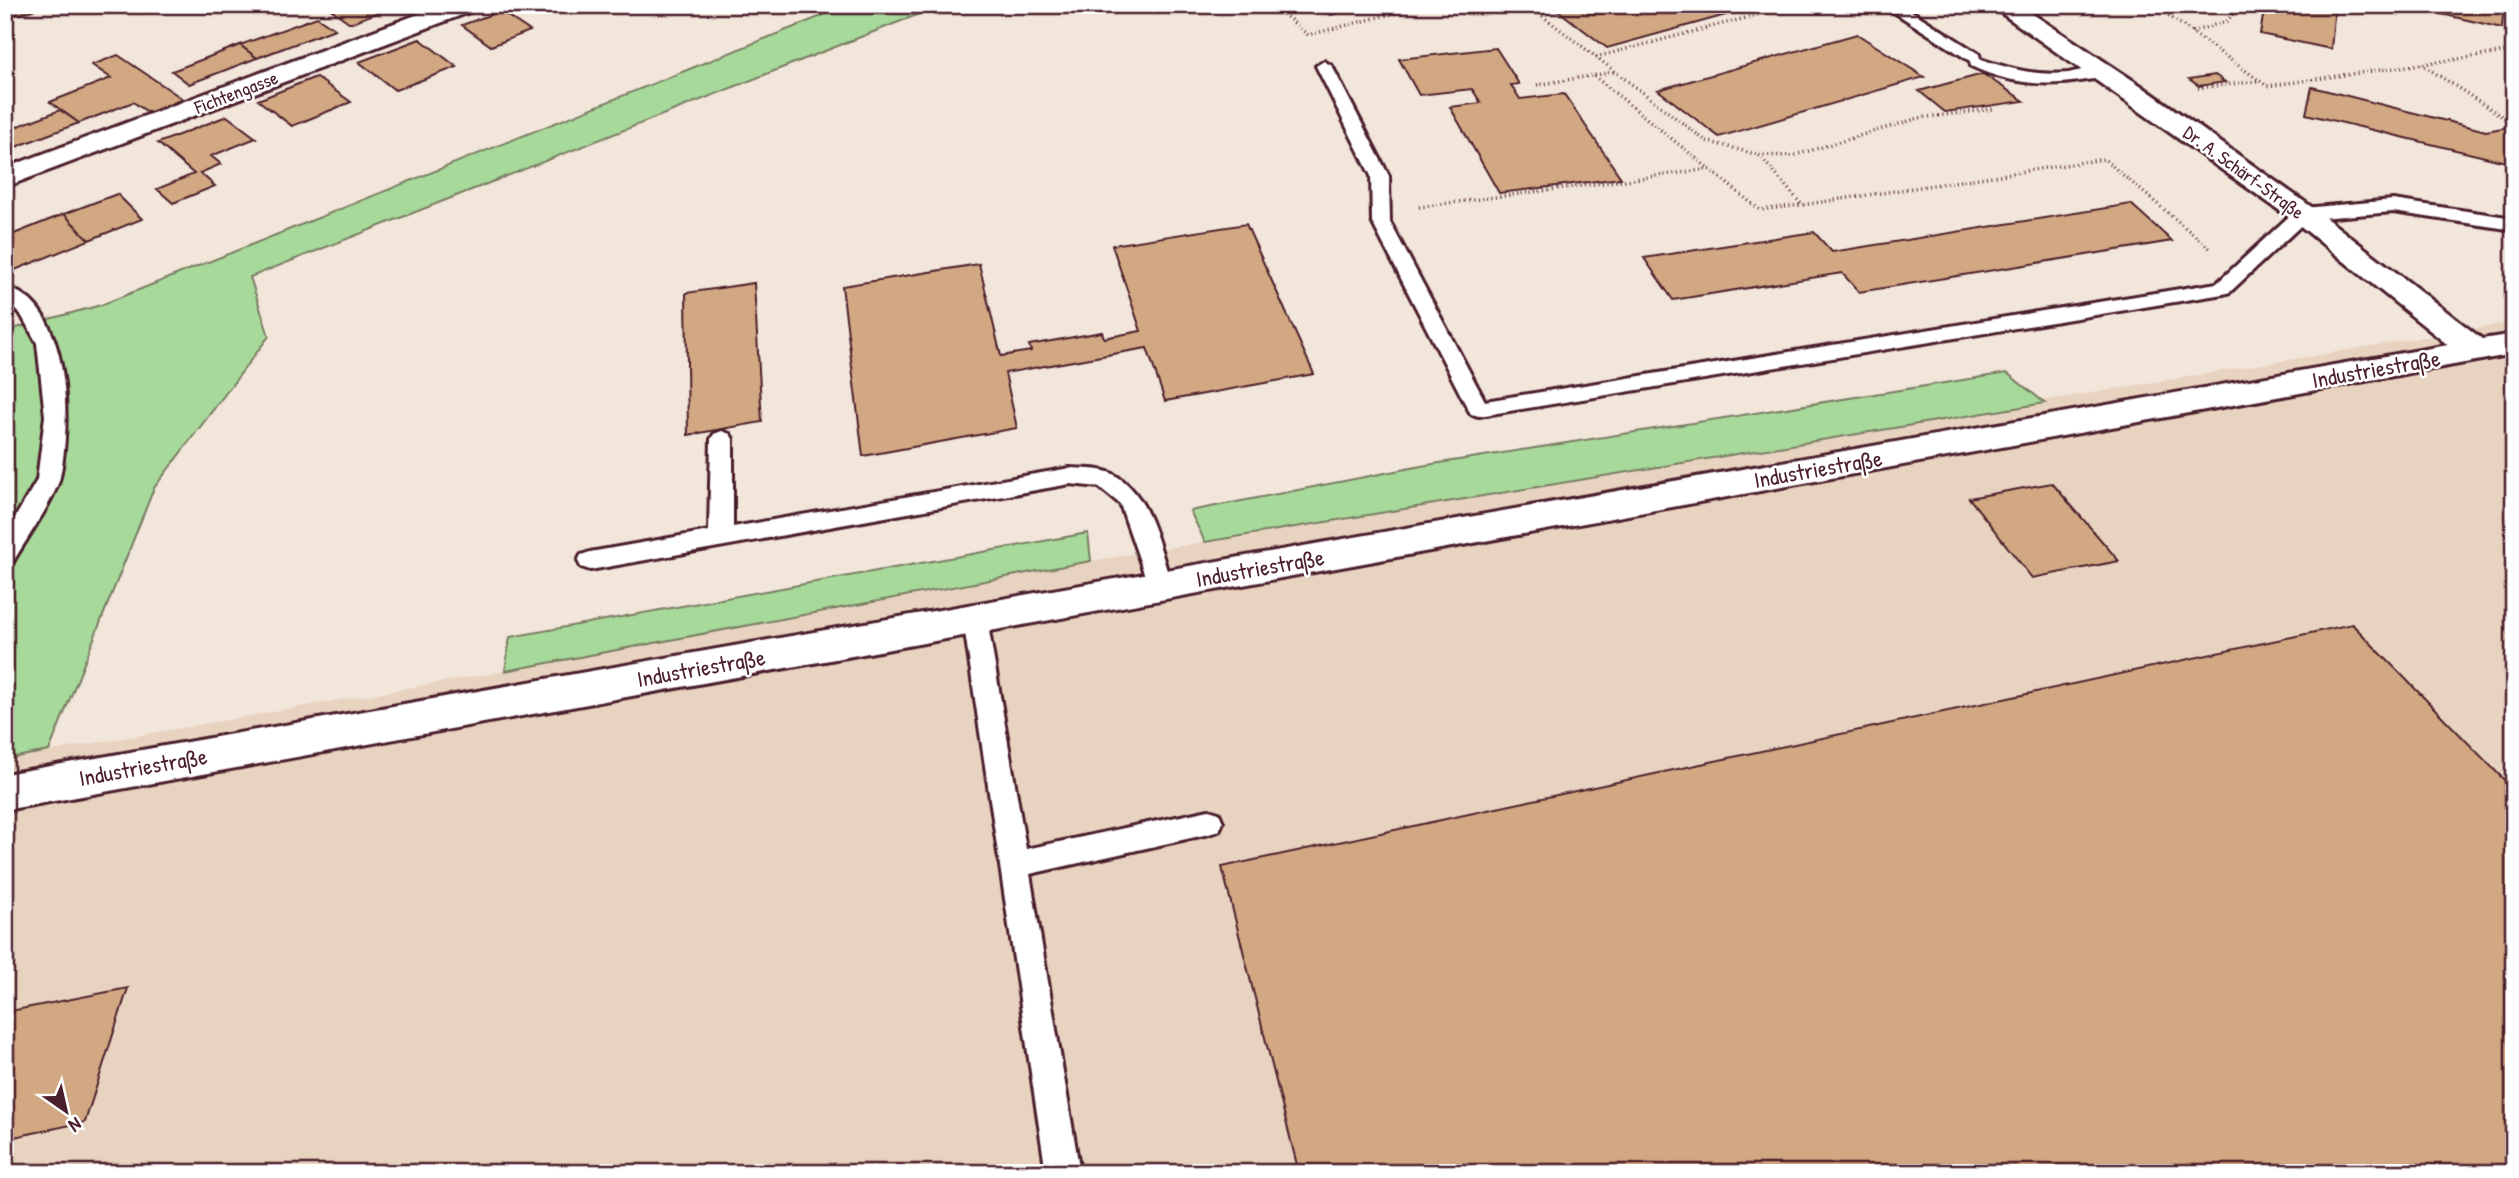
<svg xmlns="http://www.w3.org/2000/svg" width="2519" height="1178" font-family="'Patrick Hand',sans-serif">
<rect width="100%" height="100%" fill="#f2e5da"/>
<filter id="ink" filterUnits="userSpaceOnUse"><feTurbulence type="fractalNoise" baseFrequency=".0143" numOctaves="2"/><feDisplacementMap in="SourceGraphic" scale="14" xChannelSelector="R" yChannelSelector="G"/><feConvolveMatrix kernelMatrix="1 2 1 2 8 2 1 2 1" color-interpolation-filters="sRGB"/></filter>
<g filter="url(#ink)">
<path fill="#e8d3c0" d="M2514,322V1173H5V759L505,671L1091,561Z"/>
<path fill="#a7d99a" stroke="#787c62" stroke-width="2" d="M849,5H942L250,277L269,336L154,488L49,751L5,759V331L101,305Z
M2007,373L2045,403L1205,542L1190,511L1421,466Z
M1088,533L1091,561L505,671L510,637Z"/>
<path fill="#d2a883" stroke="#4a1f2b" stroke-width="2" d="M5,5H29L33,10L9,17Z
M345,5H398L350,23L332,10Z
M1320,5H1373L1331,15Z
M1551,5H1762L1607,48Z
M2265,5H2335L2331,49L2260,34Z
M2425,5H2504L2502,28L2424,10Z
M500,11L530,31L491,46L462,25Z
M317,17L335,29L257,58L240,45Z
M1857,34L1924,77L1719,137L1658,90Z
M420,39L457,67L395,90L359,62Z
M240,45L257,58L189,84L172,71Z
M1496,48L1519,84L1511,85L1520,99L1564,94L1621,178L1499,193L1450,107L1481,103L1472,89L1419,95L1399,59Z
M118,55L183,99L149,113L133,102L79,123L50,102L111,78L92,65Z
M1983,74L2024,101L1945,112L1919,91Z
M2215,75L2225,82L2199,86L2189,79Z
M316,77L351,102L292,126L258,100Z
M2312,87L2486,131L2514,126V164L2306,114Z
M60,110L79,123L5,151V131Z
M227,116L256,138L211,156L221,164L200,173L215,186L173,203L157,189L194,174L158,143Z
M117,194L142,219L89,240L64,214Z
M2131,204L2172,241L1859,292L1842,273L1673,300L1644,258L1814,232L1832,252Z
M64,214L89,240L5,274V244L13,241L9,236Z
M1246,224L1314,374L1165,401L1147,348L1005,373L1017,428L863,456L842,286L979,264L1001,356L1031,351L1029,345L1102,332L1104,338L1141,331L1112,245Z
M754,283L762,422L688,435L686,293Z
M2052,483L2119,561L2032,578L1969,498Z
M2352,624L2514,790V1173H1299L1222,867Z
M128,988L85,1122L5,1139V1012Z"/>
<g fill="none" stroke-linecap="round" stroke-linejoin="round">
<g stroke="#4a1f2b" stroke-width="6">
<path id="lane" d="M1883,5H1902L1979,54L1980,59C2011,69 2035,76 2068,73C2081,71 2102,63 2111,72C2105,78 2095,79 2086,80C2045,87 2009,84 1971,66L1970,61Z
M1324,61L1332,66L1389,176L1390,222L1485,401L2217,283L2296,210L2303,208L2393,200L2514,218V230L2393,212L2308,219L2230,292L2223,294L1479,416L1471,414L1468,409L1372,222L1371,176L1316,66Z
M5,287C72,304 71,425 60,477C55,499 25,541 13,562L5,565V535L37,480L45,416L37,343L20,313L5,302Z
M722,431L730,434L733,439V527L1070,468C1083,469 1101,468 1113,474C1151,494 1159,549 1172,586L1169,593L1160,595L1151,593L1120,504L1099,487L1070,484L590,570L581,567L578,561L581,555L590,552L709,531L711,439L714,434Z
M975,609L984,612L987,619L1026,849L1209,810L1219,813L1223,822L1219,831L1209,834L1030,874L1080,1173H1046L963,619L966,612Z"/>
</g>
<g stroke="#4a1f2b" stroke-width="6">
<path id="street" d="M443,5H478L475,10L5,187V168Z
M1990,5H2019L2140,85L2313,208L2482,339L2514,334V354L5,810V774L2448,345L2293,220Z"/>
</g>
<path stroke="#4a1f2b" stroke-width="3.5" stroke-dasharray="1 3.5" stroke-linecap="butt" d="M1273,5L1308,35L1427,5
M1528,5L1706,141L1759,155L1792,156L1919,118L1994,109
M2154,5L2267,86L2514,51
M2192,32L2227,21L2241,5
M1596,57L1795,5
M2421,64L2514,124
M1594,76L1760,210L1801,205
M1537,85L1614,72
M2198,88L2260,81
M1759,155L1802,205L2104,159L2212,250
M1419,207L1710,169"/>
<use href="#lane" fill="#fff" fill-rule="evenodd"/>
<use href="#street" fill="#fff" fill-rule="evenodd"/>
</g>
</g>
<g text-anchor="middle" stroke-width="5" stroke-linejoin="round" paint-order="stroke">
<g font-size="19" fill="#4a1f2b" stroke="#fff">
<text transform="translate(236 92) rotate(-21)" y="7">Fichtengasse</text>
<text transform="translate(2244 172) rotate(36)" y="7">Dr. A. Schärf-Straße</text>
</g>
<g font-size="23" fill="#4a1f2b" stroke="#fff">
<text transform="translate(2376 369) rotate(-10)" y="8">Industriestraße</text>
<text transform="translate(1818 469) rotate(-10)" y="8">Industriestraße</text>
<text transform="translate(1260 568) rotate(-10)" y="8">Industriestraße</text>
<text transform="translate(701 668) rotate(-10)" y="8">Industriestraße</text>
<text transform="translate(143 767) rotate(-10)" y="8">Industriestraße</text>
</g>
</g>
<rect width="2519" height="1178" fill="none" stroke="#fff" stroke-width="28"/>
<rect x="14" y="14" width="2491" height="1150" fill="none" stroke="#4a1f2b" stroke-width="2.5" filter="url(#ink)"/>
<g transform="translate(66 1111) rotate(146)" stroke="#ffffff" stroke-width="5" paint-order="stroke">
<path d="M0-5L12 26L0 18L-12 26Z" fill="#4a1f2b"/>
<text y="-10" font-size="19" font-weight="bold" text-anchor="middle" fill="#4a1f2b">N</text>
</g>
</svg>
